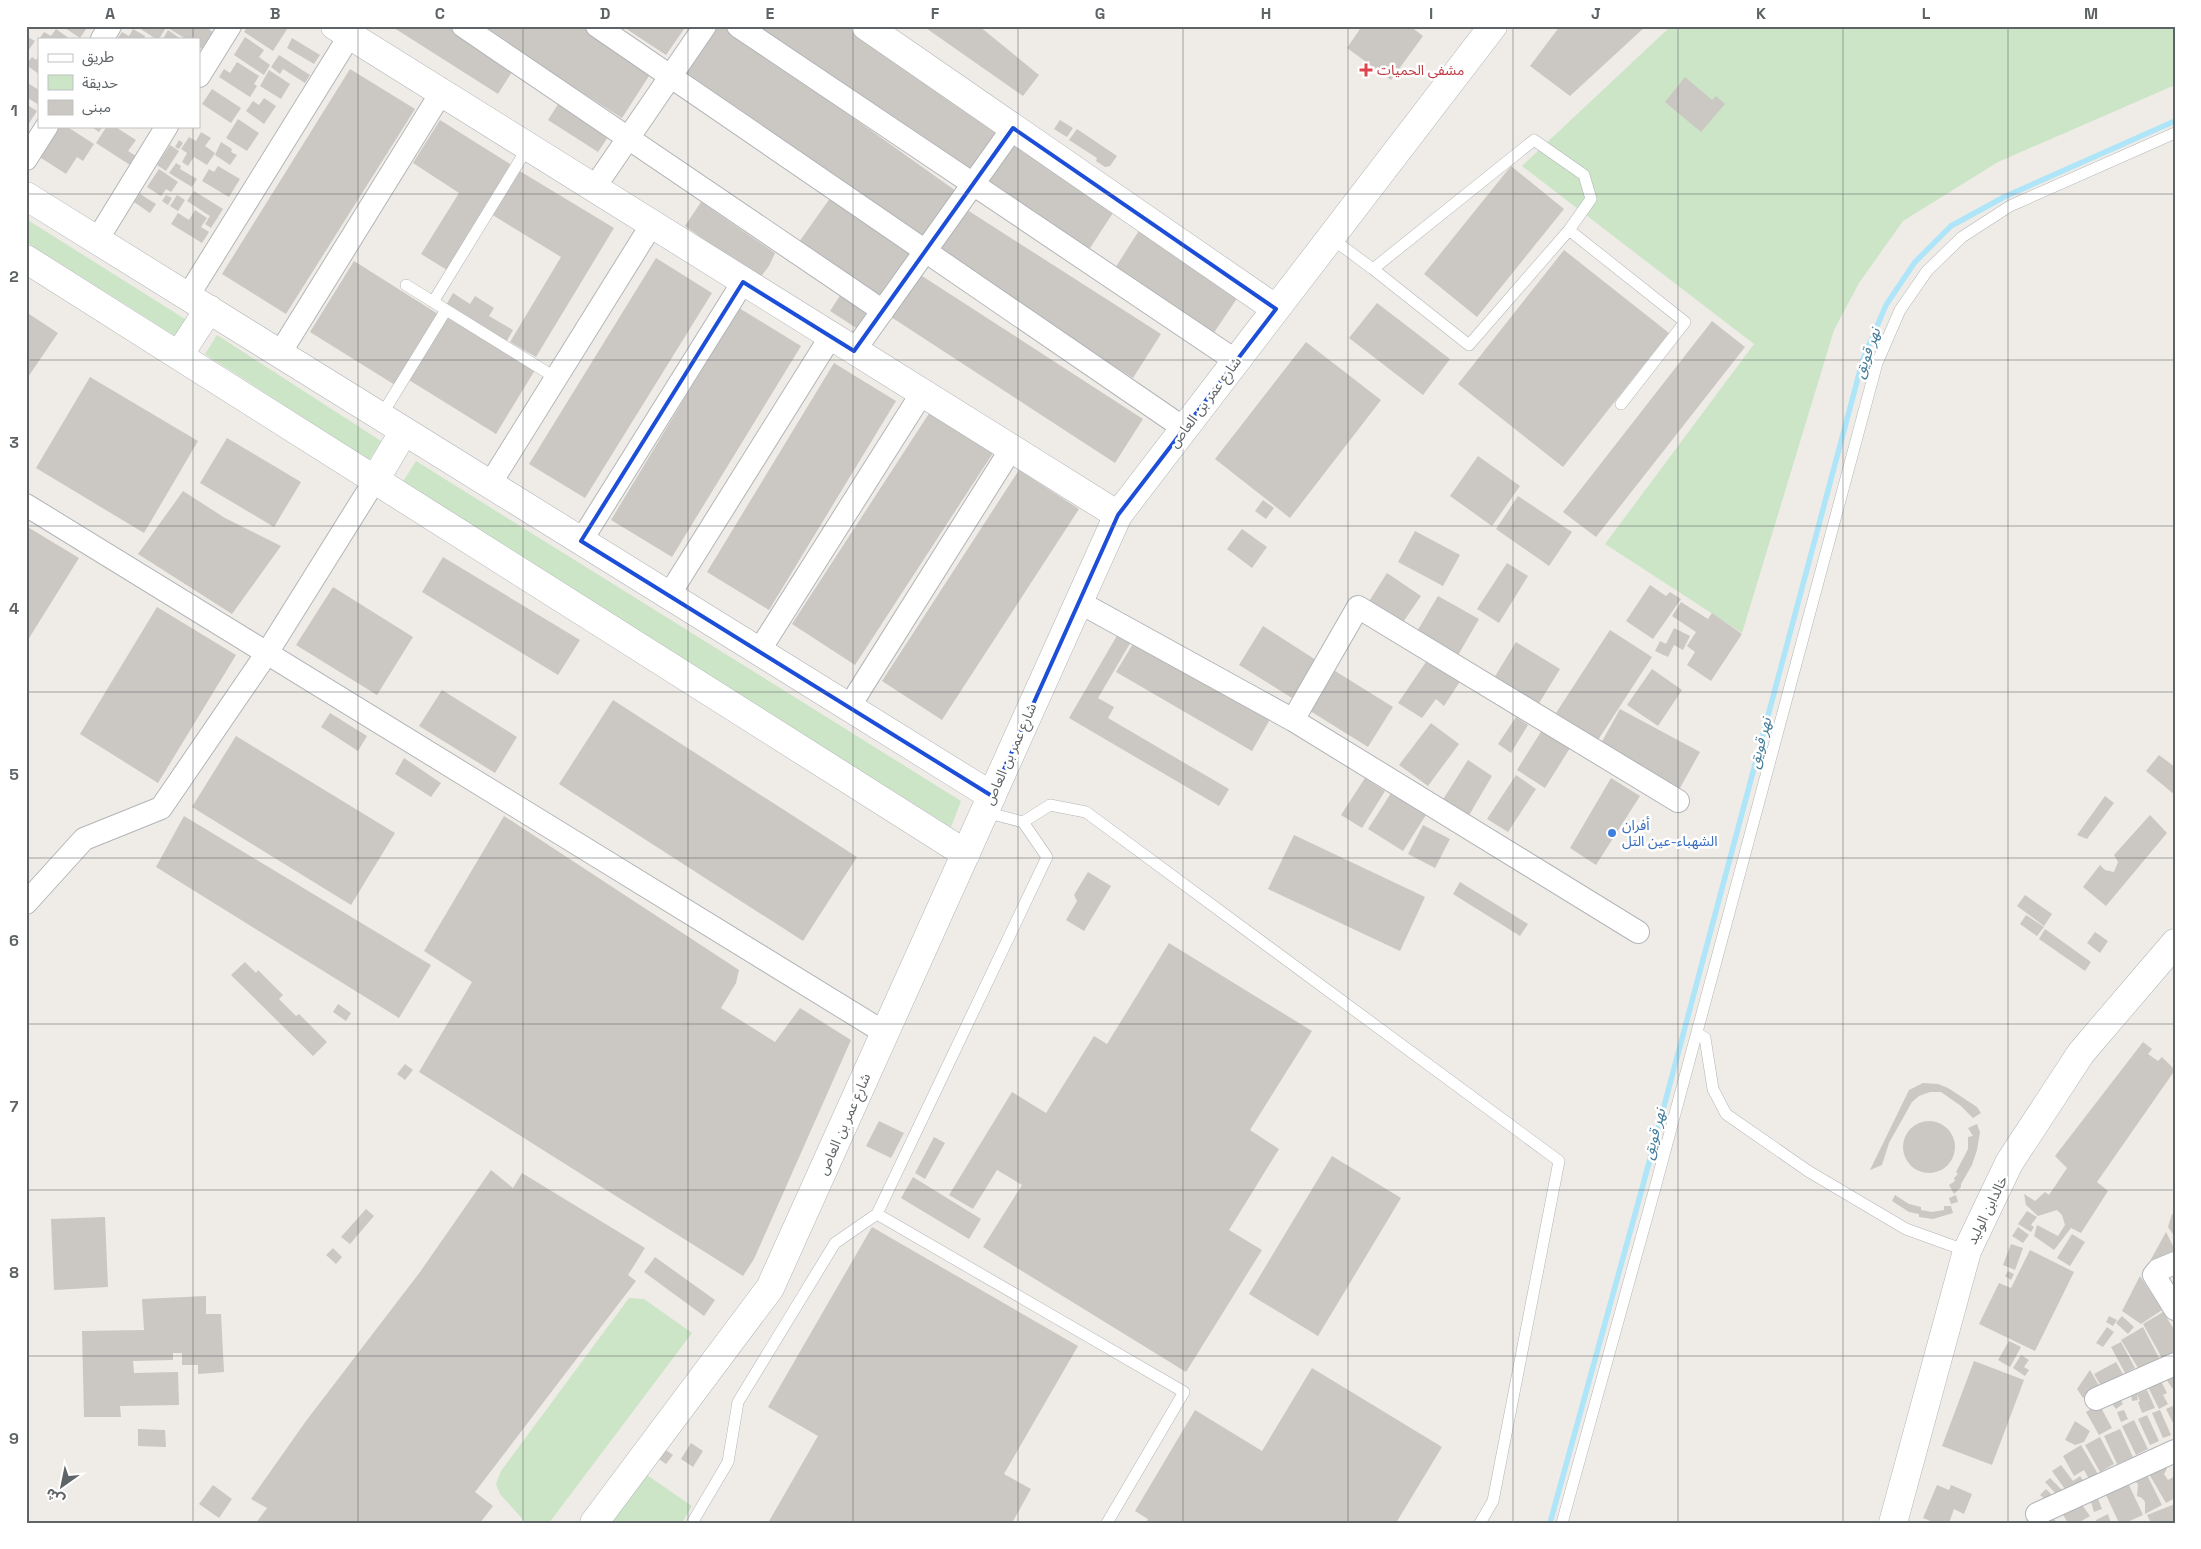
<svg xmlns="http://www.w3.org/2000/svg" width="2201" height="1549" font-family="'Space Grotesk','Noto Sans Arabic',sans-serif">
<rect width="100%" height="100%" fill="#efece7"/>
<path fill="#cbe5c6" d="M1671,26H2175V85L1998,162L1903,221L1859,283L1834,330L1742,633L1605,544L1754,344L1522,166Z
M26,219L193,324L182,340L26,242Z
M217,335L381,441L369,460L205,354Z
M416,461L961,801L951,827L402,483Z
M629,1298L644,1299L692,1333L549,1523H526L500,1494L496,1484L501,1471Z
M644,1473L692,1506L682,1523H609Z"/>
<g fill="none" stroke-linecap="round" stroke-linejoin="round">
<path stroke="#aee5f9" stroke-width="5.5" d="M1550,1523L1643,1185L1863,359L1886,305L1915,262L1951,226L2004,197L2175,121"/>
</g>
<path fill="#cbc7c3" d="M62,26H83L86,29L80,38Z
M136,26H167L159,39H156Z
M169,26H204L213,32L202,49L199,46V39H186L168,28Z
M248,26H263L266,28L267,26H289L273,51L244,32Z
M391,26H459L517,64L498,94Z
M478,26H594L656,65L622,118Z
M622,26H686L666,55Z
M713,26H724L956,191L921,242L681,71Z
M743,26H864L1006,127L965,184Z
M923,26H979L1039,75L1023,96Z
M1362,26H1410L1423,36L1391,80L1347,48Z
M1560,26H1646L1570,96L1530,66Z
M56,29L70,39H39L44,32L51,36Z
M133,29L145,36L144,39H117L122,32L129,36Z
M168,30L181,39H163Z
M26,36L35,41L28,51L26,49Z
M245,37L264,50L259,57L270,65L264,75L234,55Z
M292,38L320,55L314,64L287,48Z
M279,55L310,75L305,83L283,69L280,74L271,67Z
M39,56V74L26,65L32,57L36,60Z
M237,62L259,76L254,84L257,86L250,97L219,77L224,69L230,73Z
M350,69L415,109L286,314L222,274Z
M269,70L290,84L281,99L260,86Z
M1685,77L1712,100L1716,96L1725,104L1701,132L1665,102Z
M26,82L39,90V105L26,97Z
M212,89L241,108L231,123L202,104Z
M264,98L276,106L264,124L246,111L253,101L259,105Z
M562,98L612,131L598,152L548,120Z
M26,104L37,111L26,128Z
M238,119L259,133L247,151L226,138Z
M440,120L513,166L447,270L421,254L459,193L413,163Z
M1060,120L1073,128L1067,137L1054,129Z
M57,126H66L94,144L83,161L77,157L66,174L38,156Z
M90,126H103L99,132Z
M107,126H114L136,140L128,151L136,156L130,165L96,143Z
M1077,129L1117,156L1110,166L1105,167L1096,161L1097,158L1069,140Z
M201,132L211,138L205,146L215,153L207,165L194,157L188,166L182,162L187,153L181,149L189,137L196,141Z
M1017,136L1120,202L1081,262L978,196Z
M179,140L183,143L179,149L175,147Z
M221,142L232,149L231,152L237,155L230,165L215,155Z
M170,145L179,151L166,171L157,165Z
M176,163L181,166L180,169L197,179L192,187L169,173Z
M218,166L240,179L229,197L202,181L209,169L214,172Z
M1511,166L1564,209L1477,317L1424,274Z
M159,169L178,182L171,192L166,189L161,196L147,187Z
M518,170L614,228L536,357L510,342L561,257L491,214Z
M194,191L223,209L211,228L205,224L210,216L187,201Z
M140,194L156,204L150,213L134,202Z
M833,194L917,253L882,302L799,242Z
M166,195L172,198L168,205L162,201Z
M177,195L185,200L178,211L170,206Z
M701,202L775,253L769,266L759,279L685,226Z
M961,206L1161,334L1133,378L933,251Z
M195,210L207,218L201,227L209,232L202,243L171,224L178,213L189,220Z
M1142,226L1242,291L1209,340L1110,276Z
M1564,250L1669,333L1563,467L1458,384Z
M656,258L712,293L585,498L529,464Z
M354,261L438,314L395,385L310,332Z
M919,274L1143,419L1115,463L891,317Z
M843,291L877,314L864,333L830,311Z
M453,293L470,304L475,296L494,308L489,316L513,330L505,344L445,307Z
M1377,303L1450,359L1423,395L1349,338Z
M739,308L801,346L672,557L611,520Z
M26,312L58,333L26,380Z
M448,316L535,370L496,434L409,380Z
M1712,321L1745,347L1596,537L1563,512Z
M1306,342L1381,400L1290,518L1215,459Z
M834,363L896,401L769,610L707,572Z
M90,377L198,441L144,533L36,468Z
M930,412L993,453L855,665L792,624Z
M227,438L301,482L274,527L200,483Z
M1478,456L1520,486L1492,526L1450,496Z
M1019,470L1079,509L942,720L882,681Z
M183,491L225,518L281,546L232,614L138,554Z
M1518,496L1572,532L1549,566L1496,529Z
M1263,500L1274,508L1266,519L1255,511Z
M26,526L79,558L26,643Z
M1242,529L1267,547L1252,568L1227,549Z
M1415,531L1460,555L1443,586L1398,562Z
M443,557L580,640L558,675L422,592Z
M1507,563L1528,576L1499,623L1477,609Z
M1387,573L1421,596L1401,625L1368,603Z
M1650,585L1666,596L1670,592L1681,599L1653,639L1626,621Z
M333,587L413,637L377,695L296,645Z
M1438,596L1479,619L1457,657L1416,633Z
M1681,602L1708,619L1712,613L1742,634L1711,681L1687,665L1695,652L1687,646L1696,632L1672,616Z
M157,607L236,655L158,783L80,734Z
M1263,626L1316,660L1292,698L1239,665Z
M1122,627L1135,635L1098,698L1114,707L1108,718L1229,789L1219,806L1069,718Z
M1674,628L1690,636L1683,650L1674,645L1668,657L1655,651L1660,641L1666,644Z
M1610,630L1652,657L1598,740L1556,713Z
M1137,637L1272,716L1252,751L1116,672Z
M1516,642L1560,669L1538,705L1494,678Z
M1428,659L1461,680L1444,706L1436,699L1422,718L1398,703Z
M1332,669L1393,707L1368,747L1307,709Z
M1652,669L1682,690L1658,726L1627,705Z
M442,690L517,737L495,773L419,726Z
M613,700L857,857L803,941L559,784Z
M1620,709L1700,752L1680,788L1600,745Z
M330,713L367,736L358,751L321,727Z
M1516,717L1528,725L1511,753L1498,744Z
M1431,723L1459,744L1428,786L1399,765Z
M1542,730L1570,748L1545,788L1517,770Z
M236,736L395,833L351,905L192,807Z
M2159,755L2175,767V795L2146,771Z
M404,758L441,783L431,797L395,774Z
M1468,760L1492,776L1468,817L1442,801Z
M1516,775L1536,789L1508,832L1487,819Z
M1365,778L1385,791L1362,828L1341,815Z
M1611,778L1640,796L1596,865L1570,848Z
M1391,793L1426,815L1403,851L1368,829Z
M2105,796L2114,803L2087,839L2077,835Z
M2150,815L2167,833L2106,906L2083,887L2100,865L2105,870L2114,872L2118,862L2114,855Z
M184,816L431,965L399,1018L156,867Z
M504,816L739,970L736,983L721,1008L775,1042L800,1008L851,1040L754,1259L743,1276L419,1072L472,982L424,951Z
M1423,825L1450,839L1435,868L1408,854Z
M1294,835L1425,897L1400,951L1268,889Z
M1088,872L1111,886L1084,931L1066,920L1077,901L1074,895Z
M1460,882L1528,924L1520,936L1453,894Z
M2025,895L2052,914L2044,926L2017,906Z
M2026,915L2044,927L2037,936L2020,924Z
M2045,929L2091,962L2085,971L2039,939Z
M2095,932L2108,941L2100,953L2087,943Z
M1169,943L1312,1031L1250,1130L1279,1149L1229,1230L1262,1250L1186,1372L983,1247L1022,1185L997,1170L973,1209L949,1195L1012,1092L1046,1113L1094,1036L1107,1044Z
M245,962L256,973L258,970L283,995L279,999L296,1016L299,1014L327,1042L313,1056L231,975Z
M338,1004L351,1013L346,1021L333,1012Z
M2143,1042L2152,1049L2148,1054L2158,1061L2162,1057L2175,1070L2097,1182L2108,1191L2081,1233L2071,1228L2054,1250L2034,1236L2037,1225L2058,1236L2065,1225L2062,1215L2057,1210L2038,1216L2026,1205L2024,1194L2035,1201L2045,1192L2049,1195L2067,1168L2055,1156Z
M405,1064L413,1070L405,1080L397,1074Z
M1923,1083L1938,1084L1948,1088L1977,1107L1981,1113L1973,1118L1961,1106L1941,1092H1930L1919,1096L1912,1102L1889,1143L1882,1165L1870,1170L1909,1090Z
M1903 1147a26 26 0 1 1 52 0a26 26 0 1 1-52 0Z
M879,1121L904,1133L891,1158L866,1146Z
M1977,1124L1980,1132L1977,1150L1972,1165L1961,1184V1187L1954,1194L1949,1185L1955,1181L1954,1178L1958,1174L1956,1172L1968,1149V1137L1973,1136L1968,1128Z
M934,1137L945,1143L925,1179L915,1173Z
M1332,1156L1401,1198L1318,1336L1249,1294Z
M491,1170L513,1188L522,1173L645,1248L628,1275L636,1281L475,1492L493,1506L480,1523H256L267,1508L251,1499L306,1421L420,1272Z
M913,1177L981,1219L969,1239L901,1198Z
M1895,1195L1909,1204L1921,1207V1210L1932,1212L1944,1210V1206H1951L1953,1213L1933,1219L1919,1217V1214L1909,1212L1892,1201Z
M1956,1195L1958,1202L1951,1204L1949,1198Z
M366,1209L374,1216L350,1244L341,1237Z
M2027,1211L2037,1217L2031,1225L2034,1227L2031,1232L2018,1224Z
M2172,1214H2175V1237L2168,1227Z
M105,1217L108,1287L54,1290L51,1219Z
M872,1227L1078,1346L1004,1474L1031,1489L1012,1523H768L818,1436L768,1407Z
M2018,1227L2029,1235L2023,1243L2012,1236Z
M2166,1232L2175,1250L2150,1261Z
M2072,1234L2085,1242L2070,1266L2057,1258Z
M2011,1244L2023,1248L2015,1270L2003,1265Z
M333,1248L342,1257L336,1264L326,1255Z
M2030,1250L2074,1272L2035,1351L1979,1324L1999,1283L2011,1288Z
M655,1257L715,1300L704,1316L644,1272Z
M2008,1271L2014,1274L2011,1280L2005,1276Z
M2140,1276L2162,1310L2141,1324L2122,1311Z
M206,1296V1314H221L224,1372L198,1374V1365H182V1353H173V1360L133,1361L134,1373L178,1372L179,1405L120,1406L121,1417H84L82,1331L144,1330L142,1299Z
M2163,1312L2175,1331V1353L2162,1358L2143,1324Z
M2109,1316L2117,1320L2113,1326L2106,1322Z
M2122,1316L2134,1327L2128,1334L2116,1323Z
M2107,1327L2114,1332L2103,1347L2096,1343Z
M2143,1327L2159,1358L2138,1368L2121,1340Z
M2009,1341L2021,1347L2010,1367L1998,1360Z
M2121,1342L2135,1368L2125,1373L2111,1347Z
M2021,1355L2029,1360L2024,1367L2029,1370L2025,1376L2013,1368Z
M1974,1361L2024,1380L1992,1465L1942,1446Z
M2116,1362L2123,1374L2101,1386L2094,1374Z
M1312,1368L1442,1447L1396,1523H1146L1148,1519L1135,1511L1195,1410L1262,1451Z
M2090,1370L2101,1389L2083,1398L2077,1389Z
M2158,1375L2167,1393L2163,1395L2168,1404L2159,1409L2145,1381Z
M2171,1376L2175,1381V1387L2172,1388L2166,1379Z
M2136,1388L2138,1400L2132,1401L2130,1389Z
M2147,1390L2155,1408L2142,1413L2138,1402L2140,1401L2137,1394Z
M2120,1399L2123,1404L2116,1409L2112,1404Z
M2099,1404L2112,1428L2099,1435L2086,1412Z
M2175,1405V1427L2166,1409Z
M2124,1410L2128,1419L2121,1422L2117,1412Z
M2160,1410L2171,1435L2163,1438L2152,1413Z
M2147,1415L2159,1441L2150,1445L2138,1419Z
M2134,1420L2148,1449L2136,1455L2122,1426Z
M2075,1421L2090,1431L2084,1442L2075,1445L2065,1440Z
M138,1429L165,1430L166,1447L138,1446Z
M2120,1429L2133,1457L2117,1464L2104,1436Z
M2100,1437L2114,1464L2100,1472L2085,1445Z
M691,1443L703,1451L693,1467L681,1459Z
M2081,1445L2098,1474L2089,1479L2084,1470L2074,1476L2063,1456Z
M663,1448L673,1455L666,1464L656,1457Z
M2061,1465L2073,1481L2080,1476L2085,1483L2069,1495L2052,1471Z
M2165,1465L2167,1469L2164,1474L2168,1480L2175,1476V1498L2166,1503L2149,1474Z
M2146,1473L2162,1505L2145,1514V1502L2142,1498L2137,1496L2138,1484L2133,1479Z
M2050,1478L2065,1493L2060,1498L2045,1482Z
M213,1485L232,1499L219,1518L199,1504Z
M1937,1485L1949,1490L1951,1485L1972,1494L1964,1514L1954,1509L1949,1523H1935L1923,1518Z
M2129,1485L2143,1515L2125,1523H2119L2106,1495Z
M2046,1489L2056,1499L2051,1504L2040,1495Z
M2098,1499L2102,1509L2094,1512L2091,1502Z
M2080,1502L2090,1516L2078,1523H2068L2062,1513Z
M2175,1504V1523H2151L2147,1515Z
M2108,1514L2111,1523H2097L2096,1520Z
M2050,1517L2059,1523H2046Z"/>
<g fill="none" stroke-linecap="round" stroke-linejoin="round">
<g stroke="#b2b5b8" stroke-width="12">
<path id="lane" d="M1331,238L1373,269L1534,140L1584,175L1591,199L1569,230
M1373,269L1469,345L1569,230L1685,322L1621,404
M406,285L556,378
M433,302L528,147
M381,416L446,310
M985,812L1023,822L1050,805L1086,812L1559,1161L1493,1501L1480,1523
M1023,822L1047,857L877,1214L1184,1392L1107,1523
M1697,1033L1705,1038L1713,1089L1726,1114L1808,1171L1906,1229L1967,1251
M692,1523L728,1462L738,1402L835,1243L877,1214
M1562,1523L1655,1188L1877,363L1900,310L1927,271L1962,237L2010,206L2175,133"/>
</g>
<g stroke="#b2b5b8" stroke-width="24">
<path id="street" d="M463,26L883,311
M597,26L1185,429
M738,26L1236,361
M102,39L110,26
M199,76L230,26
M26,159L47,126
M594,188L705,26
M97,240L167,126
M188,296L350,35
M854,351L1013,128
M280,353L441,93
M490,484L652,224
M26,505L885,1033
M581,541L743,282
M669,595L831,336
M1079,602L1293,720L1638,932
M759,651L922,393
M849,707L1011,449
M1293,720L1358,607L1678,801
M26,903L84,839L161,808L267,653L375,480
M2175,1263L2158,1270L2154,1275L2175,1309
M2096,1399L2175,1364
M2037,1514L2175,1451"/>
</g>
<g stroke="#b1b5b8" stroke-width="29">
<path id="secondary" d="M335,26L1118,515
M866,26L1276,309
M26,196L992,796
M26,259L966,854
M179,355L209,309
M375,480L404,431
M594,1523L770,1288L1118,515L1493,26
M1893,1523L1967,1251L2009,1163L2081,1053L2175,943"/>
</g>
<use href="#lane" stroke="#fff" stroke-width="11"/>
<use href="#street" stroke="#fff" stroke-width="22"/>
<use href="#secondary" stroke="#fff" stroke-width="28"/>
</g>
<path fill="none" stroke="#1d4ed8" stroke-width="4" stroke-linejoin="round" d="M1013,128L1276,309L1118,515L992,796L581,541L743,282L854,351Z"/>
<path fill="none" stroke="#5e6366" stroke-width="1" stroke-opacity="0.55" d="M193,26V39M358,26V1523M523,26V1523M688,26V1523M853,26V1523M1018,26V1523M1183,26V1523M1348,26V1523M1513,26V1523M1678,26V1523M1843,26V1523M2008,26V1523M193,126V1523M26,194H2175M26,360H2175M26,526H2175M26,692H2175M26,858H2175M26,1024H2175M26,1190H2175M26,1356H2175"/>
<path fill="#e0444e" stroke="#fff" stroke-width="2" d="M1363.5 62.5h5v5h5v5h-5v5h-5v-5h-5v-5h5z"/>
<circle fill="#3f7fe0" stroke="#fff" stroke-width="2" cx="1612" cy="833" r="5"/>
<g text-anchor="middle" stroke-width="5" stroke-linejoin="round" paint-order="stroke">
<g font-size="14" fill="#be3a42" stroke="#fff" text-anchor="start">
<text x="1377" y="75">مشفى الحميات</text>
</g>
<g font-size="14" fill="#5e6366" stroke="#fff">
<text transform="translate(1205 402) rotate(-53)" y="5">شارع عمر بن العاص</text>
<text transform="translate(1010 754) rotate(-66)" y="5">شارع عمر بن العاص</text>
<text transform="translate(844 1124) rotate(-66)" y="5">شارع عمر بن العاص</text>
<text transform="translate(1987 1210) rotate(-64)" y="5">خالدابن الوليد</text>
</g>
<g font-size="14" fill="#366cbe" stroke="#fff" text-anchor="start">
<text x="1622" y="830">أفران<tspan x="1622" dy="16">الشهباء-عين التل</tspan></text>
</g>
<g font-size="15" font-style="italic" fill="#447c99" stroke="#fff">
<text transform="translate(1867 353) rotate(-70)" y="5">نهر قويق</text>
<text transform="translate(1760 743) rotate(-75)" y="5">نهر قويق</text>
<text transform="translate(1654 1134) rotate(-75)" y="5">نهر قويق</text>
</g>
</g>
<rect width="2201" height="1549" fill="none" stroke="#ffffff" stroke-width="55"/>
<rect x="38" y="38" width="162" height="90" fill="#ffffff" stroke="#bfc1c2"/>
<rect x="48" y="54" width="25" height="8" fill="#ffffff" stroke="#bfc1c2"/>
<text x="82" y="62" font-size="15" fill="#5e6366">طريق</text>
<rect x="48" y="75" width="25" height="15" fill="#cbe5c6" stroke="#bfc1c2"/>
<text x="82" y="88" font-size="15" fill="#5e6366">حديقة</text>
<rect x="48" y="100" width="25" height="15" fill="#cbc7c3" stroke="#bfc1c2"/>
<text x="82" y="112" font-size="15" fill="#5e6366">مبنى</text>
<g transform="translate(62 1486) rotate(213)" stroke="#ffffff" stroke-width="4" paint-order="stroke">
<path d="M0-4L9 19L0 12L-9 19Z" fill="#5e6366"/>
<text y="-8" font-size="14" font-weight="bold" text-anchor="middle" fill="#5e6366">ش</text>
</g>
<rect x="28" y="28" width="2146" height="1494" fill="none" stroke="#5e6366" stroke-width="2"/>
<g font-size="16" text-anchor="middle" font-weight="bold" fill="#5e6366">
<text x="110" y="19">A</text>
<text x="275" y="19">B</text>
<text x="440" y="19">C</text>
<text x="605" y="19">D</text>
<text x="770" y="19">E</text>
<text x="935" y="19">F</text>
<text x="1100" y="19">G</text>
<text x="1266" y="19">H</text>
<text x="1431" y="19">I</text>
<text x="1596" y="19">J</text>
<text x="1761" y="19">K</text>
<text x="1926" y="19">L</text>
<text x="2091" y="19">M</text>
<text x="14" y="116">1</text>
<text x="14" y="282">2</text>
<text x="14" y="448">3</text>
<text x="14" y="614">4</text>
<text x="14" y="780">5</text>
<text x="14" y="946">6</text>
<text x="14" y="1112">7</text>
<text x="14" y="1278">8</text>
<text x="14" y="1444">9</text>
</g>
</svg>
